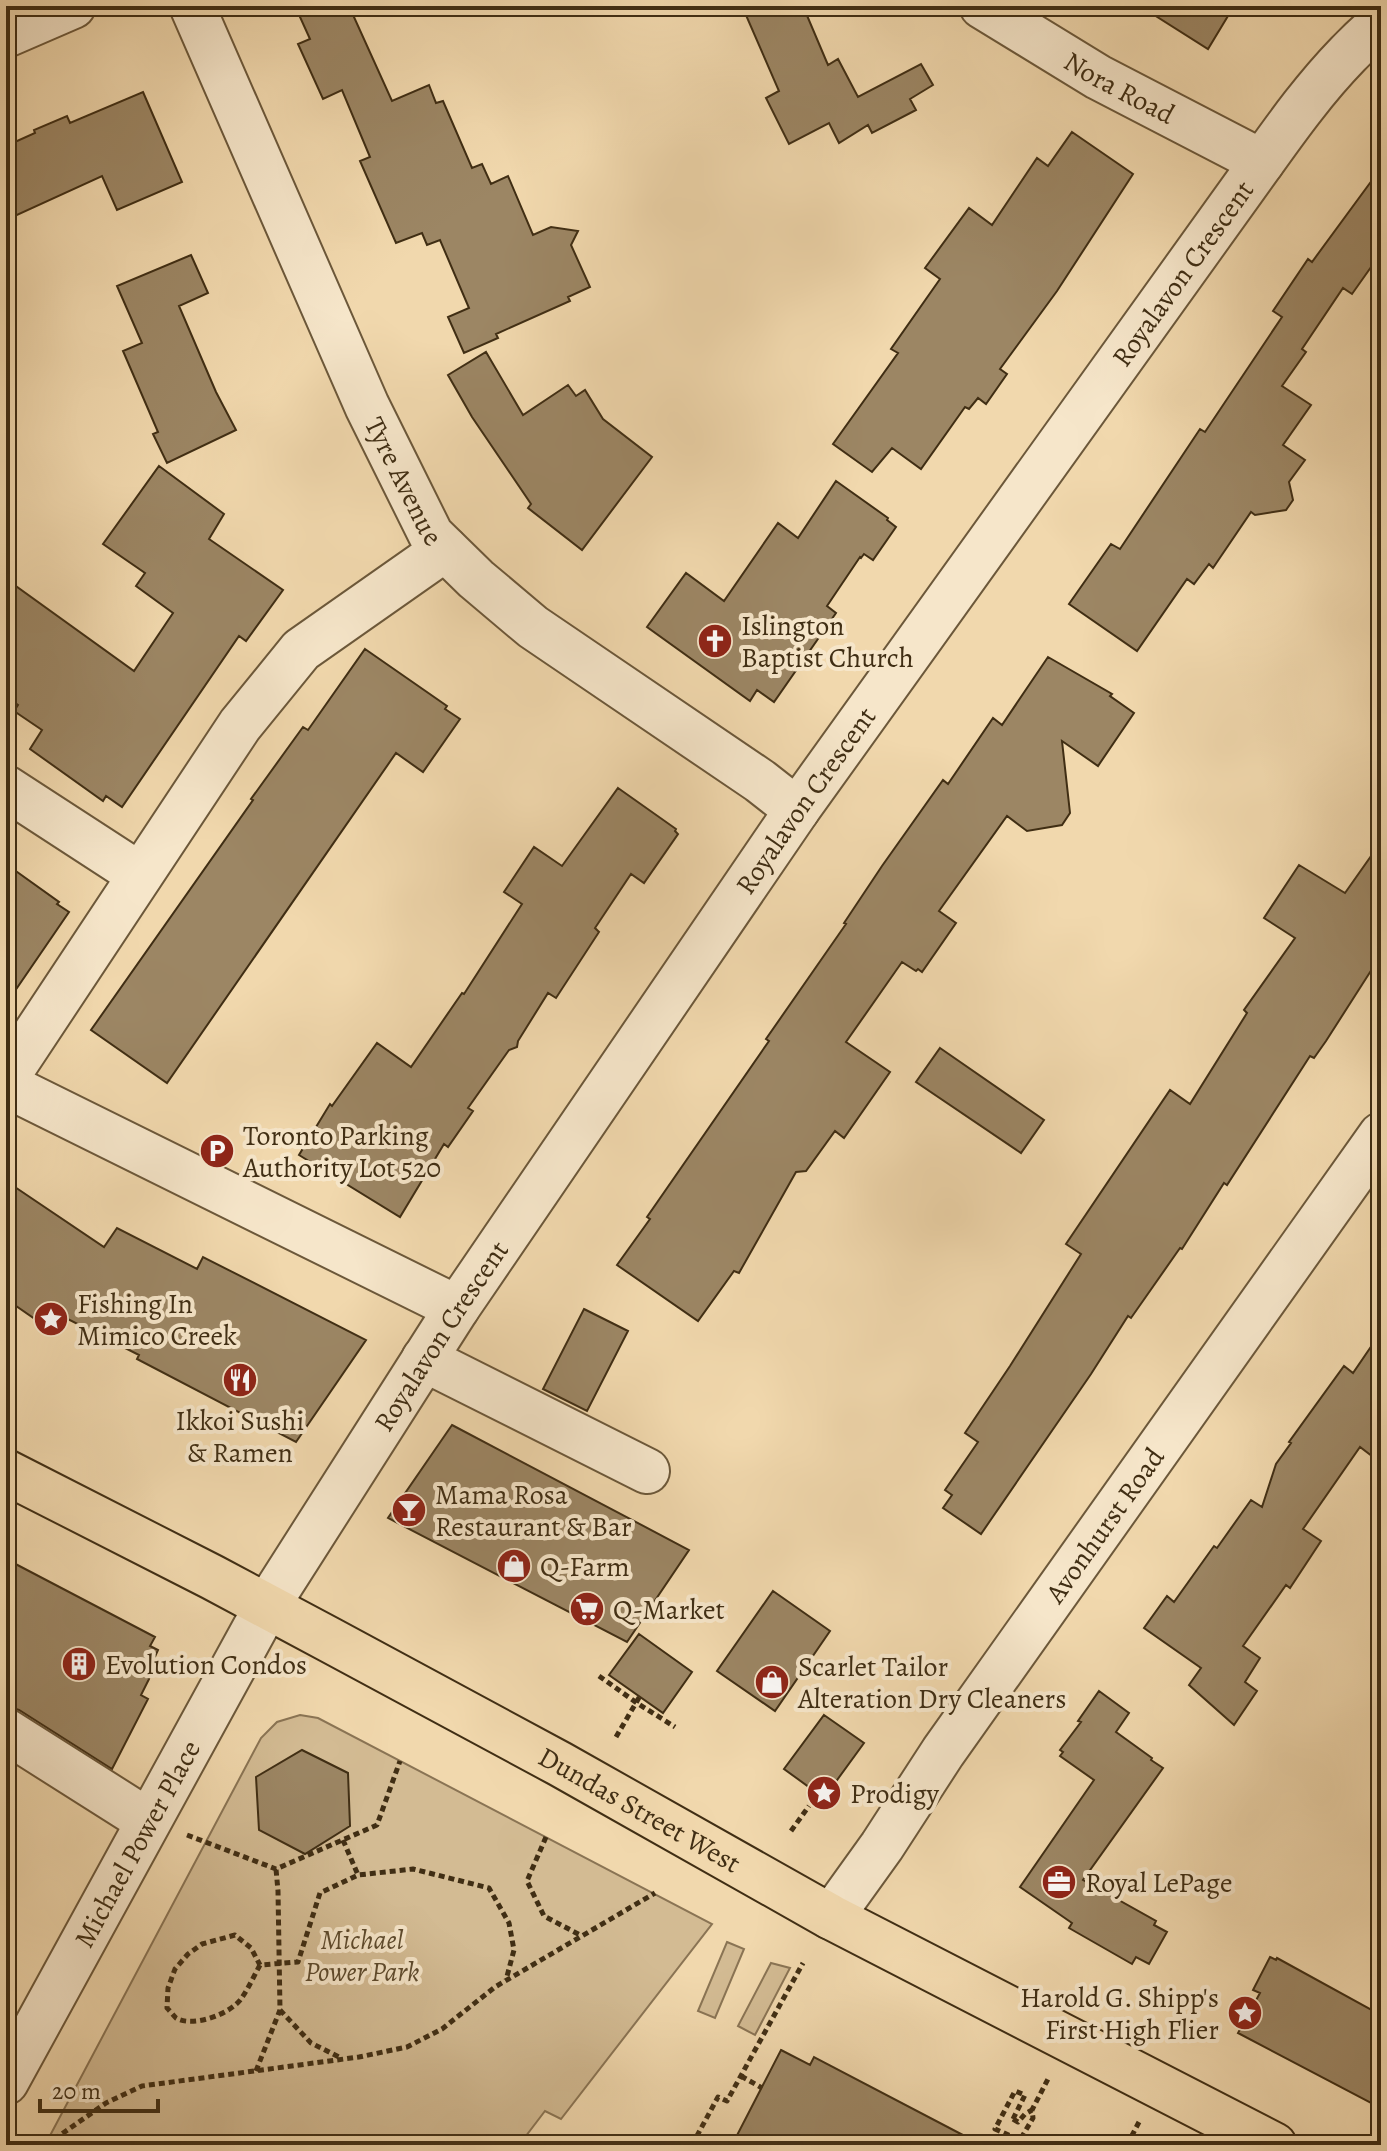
<svg xmlns="http://www.w3.org/2000/svg" width="1387" height="2151" font-family="Alegreya,serif">
<rect width="100%" height="100%" fill="#f1d8ad"/>
<filter id="stains"><feTurbulence type="fractalNoise" baseFrequency=".0025" numOctaves="4"/><feColorMatrix values="0 0 0 0 .2 0 0 0 0 .09 0 0 0 0 .02 0 0 0 .5 -.17"/></filter>
<radialGradient id="worn" r=".72"><stop offset=".6" stop-color="#630" stop-opacity="0"/><stop offset="1" stop-color="#630" stop-opacity=".3"/></radialGradient>
<path fill="#d3bb93" stroke="#8a7454" stroke-width="2" d="M300,1715L318,1718L712,1924L561,2119L545,2111L519,2145H45L261,1738L277,1722Z
M727,1942L744,1949L715,2018L698,2011Z
M771,1963L790,1968L755,2035L738,2026Z"/>
<path fill="#9c8664" stroke="#402e14" stroke-width="2" d="M295,6H349L392,101L429,85L436,103L443,101L472,168L482,164L491,184L508,176L533,235L551,227L578,231L571,245L590,287L568,297L570,301L496,334L498,338L464,353L448,317L469,308L440,240L427,245L422,233L396,243L360,161L370,157L342,90L323,99L298,44L310,39Z
M742,6H803L828,65L838,59L858,97L921,64L933,85L910,99L916,110L872,133L868,125L839,143L829,123L789,144L766,98L779,91Z
M1140,6H1234L1208,49Z
M143,92L182,182L117,210L102,176L6,220V146L35,133L34,130L67,116L70,123Z
M1072,132L1133,174L1057,291L1000,369L1007,374L986,404L978,398L969,409L965,407L921,469L892,448L872,472L833,444L898,353L891,349L940,279L925,268L969,208L992,225L1037,158L1048,166Z
M1381,168V253L1352,294L1343,288L1302,349L1306,352L1282,386L1311,405L1283,445L1305,460L1289,482L1293,500L1286,510L1255,515L1251,512L1213,568L1209,564L1194,584L1187,579L1137,651L1069,604L1111,544L1120,549L1200,429L1205,432L1282,317L1273,311L1308,259L1312,262Z
M191,255L208,293L179,306L216,392L236,430L167,463L153,434L158,432L123,351L142,343L117,286Z
M486,352L523,415L568,385L576,396L585,390L603,419L652,457L582,550L528,508L531,504L472,417L448,375Z
M159,466L224,514L209,539L283,590L246,641L239,636L122,807L106,796L103,801L30,749L42,730L14,711L18,705L6,696V579L134,671L173,613L136,586L145,573L103,544Z
M836,481L888,518L887,520L896,527L873,560L864,554L861,558L860,557L827,606L836,613L774,702L757,690L750,701L647,627L686,573L724,601L778,523L798,538Z
M365,649L447,706L445,709L460,719L423,772L396,753L167,1083L91,1030L253,800L251,799L303,727L308,730Z
M1048,657L1112,694L1110,696L1134,713L1098,766L1062,741L1070,813L1062,825L1027,831L1007,816L939,911L956,923L922,972L918,969L916,971L902,962L846,1042L890,1072L844,1138L835,1131L806,1171L796,1172L739,1273L734,1271L698,1321L617,1265L650,1219L647,1217L769,1041L766,1039L846,924L844,923L882,866L943,780L948,784L993,718L1002,725Z
M618,788L676,829L675,831L678,834L644,883L631,874L595,928L599,932L556,998L548,993L518,1041L517,1047L509,1050L468,1108L473,1111L448,1147L444,1144L400,1217L299,1155L330,1104L332,1106L377,1043L411,1067L462,993L464,994L522,904L504,892L534,847L562,866Z
M1381,842V955L1326,1041L1314,1058L1310,1056L1227,1185L1224,1183L1182,1249L1180,1248L1131,1318L1128,1316L1091,1374L981,1534L943,1508L952,1495L945,1490L978,1442L965,1433L1010,1366L1081,1254L1066,1244L1170,1090L1190,1104L1247,1013L1244,1010L1295,938L1264,918L1299,865L1345,893Z
M6,864L59,902L57,904L69,912L6,1004Z
M940,1048L1044,1120L1021,1153L916,1082Z
M6,1181L104,1247L117,1228L197,1269L203,1257L366,1340L296,1442L137,1359L139,1355L58,1314L48,1328L6,1299Z
M584,1309L628,1331L587,1411L543,1389Z
M1381,1332V1463L1360,1447L1303,1529L1321,1541L1290,1588L1286,1585L1243,1646L1260,1658L1245,1682L1257,1691L1234,1725L1189,1685L1201,1668L1144,1628L1167,1596L1174,1602L1214,1546L1217,1548L1251,1500L1262,1507L1276,1464L1291,1443L1289,1442L1344,1366L1353,1373Z
M452,1425L689,1550L627,1642L388,1518Z
M6,1559L155,1637L150,1646L158,1650L146,1677L149,1679L141,1695L148,1699L112,1769L19,1710L6,1706Z
M773,1591L830,1631L775,1711L717,1671Z
M639,1634L692,1672L663,1713L609,1675Z
M1099,1691L1129,1713L1116,1732L1152,1758L1151,1760L1163,1768L1083,1880L1156,1921L1154,1925L1167,1932L1149,1964L1136,1957L1132,1964L1069,1928L1072,1923L1020,1887L1094,1780L1060,1756L1063,1752L1060,1750L1081,1722L1078,1721Z
M824,1715L864,1743L824,1798L784,1769Z
M302,1750L348,1773L350,1826L305,1854L259,1830L256,1777Z
M1270,1957L1276,1960L1277,1958L1381,2015V2084L1371,2103L1238,2033L1260,1993L1253,1990Z
M781,2050L810,2065L814,2057L982,2145H732Z"/>
<g fill="none" stroke-linecap="round" stroke-linejoin="round">
<g stroke="#6c583a" stroke-width="48">
<g id="minor">
<path id="s1" d="M192,6L367,406L431,535L476,579L533,627L760,781L797,810"/>
<path id="s2" d="M982,6L1098,77L1262,162"/>
<path d="M6,35L73,6"/>
<path d="M6,788L140,875"/>
<path d="M6,1078L240,725L301,650L445,549"/>
<path d="M6,1085L457,1308"/>
<path d="M424,1359L647,1471"/>
<path d="M6,1731L148,1821"/>
<path id="s3" d="M831,1917L882,1846L943,1752L1381,1135"/>
<path id="s4" d="M6,2082L267,1606L457,1308L797,810L1262,162C1289,124 1316,87 1348,54C1359,43 1369,32 1381,24"/>
</g>
</g>
<g stroke="#402e14" stroke-width="48">
<g id="major">
<path id="s5" d="M6,1472L212,1577L330,1640L560,1764L831,1917L1274,2145"/>
</g>
</g>
<path stroke="#402e14" stroke-width="5" stroke-dasharray="6 4" stroke-linecap="butt" d="M599,1676L637,1703L675,1727
M616,1737L640,1696
M791,1831L809,1806
M187,1835L276,1869L377,1825L400,1761
M546,1837L527,1881L544,1916L582,1936
M343,1840L358,1875
M260,1965C254,1976 248,1989 241,1999C230,2014 193,2028 176,2018C174,2016 169,2010 167,2008L168,1988L175,1969L188,1954L202,1944L235,1935L251,1948L260,1965L298,1962L320,1893L358,1875L413,1869L489,1888L509,1923L514,1950L506,1980
M280,2010L311,2043L341,2058
M256,2071L280,2010L278,1891L276,1869
M741,2076L762,2088
M1013,2119L1025,2095L1015,2091L995,2129L1020,2140L1033,2118L1032,2110L1049,2077
M1013,2119L1018,2122L1025,2114L1032,2110
M46,2145L106,2103L142,2086L359,2057L407,2047L442,2029L495,1987L655,1893
M692,2145L718,2097L727,2101L803,1963
M1002,2145L1008,2135
M1127,2145L1139,2122"/>
<use href="#minor" stroke="#f6e6ca" stroke-width="44"/>
<use href="#major" stroke="#f1d8ad" stroke-width="44"/>
</g>
<defs>
<g id="church-disc" transform="scale(1.8)"><circle r="9.5" fill="#8f2418" stroke="#f6e6ca"/><path d="M-1.2-6h2.4v3.5h3.3v2.4h-3.3V6h-2.4V-.1h-3.3v-2.4h3.3Z" fill="#fff"/></g>
<g id="parking-disc" transform="scale(1.8)"><circle r="9.5" fill="#8f2418" stroke="#f6e6ca"/><path d="M-3.5-5.5H1a3.5 3.5 0 0 1 0 7H-1V5.5H-3.5ZM-1-3.4V-.6H.8a1.4 1.4 0 0 0 0-2.8Z" fill="#fff"/></g>
<g id="sight-disc" transform="scale(1.8)"><circle r="9.5" fill="#8f2418" stroke="#f6e6ca"/><path d="M0-6L1.8-2.2L6-1.7L2.9 1.2L3.7 5.4L0 3.3L-3.7 5.4L-2.9 1.2L-6-1.7L-1.8-2.2Z" fill="#fff"/></g>
<g id="restaurant-disc" transform="scale(1.8)"><circle r="9.5" fill="#8f2418" stroke="#f6e6ca"/><path d="M-5-6h1v4h1v-4h1v4h1v-4h1v5L-1.5 .5V6h-2V.5L-5-1ZM5-6V6H3V1.5H1.5Q1.5-4 5-6Z" fill="#fff"/></g>
<g id="bar-disc" transform="scale(1.8)"><circle r="9.5" fill="#8f2418" stroke="#f6e6ca"/><path d="M-6-5H6L.8 .8V4.5H3.5V6h-7V4.5H-.8V.8Z" fill="#fff"/></g>
<g id="shop-disc" transform="scale(1.8)"><circle r="9.5" fill="#8f2418" stroke="#f6e6ca"/><path d="M-5-2.5h2.3a2.7 3.5 0 0 1 5.4 0H5L5.5 6h-11ZM-1.5-2.5h3a1.5 2.3 0 0 0-3 0Z" fill="#fff"/></g>
<g id="supermarket-disc" transform="scale(1.8)"><circle r="9.5" fill="#8f2418" stroke="#f6e6ca"/><path d="M-6-5.5h2.5l.6 2H6L4.5 2H-2.5L-4.4-4H-6ZM-1.5 3.2a1.3 1.3 0 1 0 .1 0ZM3 3.2a1.3 1.3 0 1 0 .1 0Z" fill="#fff"/></g>
<g id="building-disc" transform="scale(1.8)"><circle r="9.5" fill="#8f2418" stroke="#f6e6ca"/><path d="M-4-6H4V6H1V3H-1V6H-4ZM-2.5-4.3h1.7v1.8h-1.7ZM.8-4.3h1.7v1.8H.8ZM-2.5-1h1.7V.8h-1.7ZM.8-1h1.7V.8H.8Z" fill="#fff"/></g>
<g id="office-disc" transform="scale(1.8)"><circle r="9.5" fill="#8f2418" stroke="#f6e6ca"/><path d="M-6-3h4V-5.5h4V-3h4V5H-6ZM-1-4.5V-3h2v-1.5ZM-6 0V1H6V0Z" fill="#fff"/></g>
</defs>
<g fill-rule="evenodd">
<use href="#church-disc" x="715" y="641"/>
<use href="#parking-disc" x="217" y="1151"/>
<use href="#sight-disc" x="51" y="1319"/>
<use href="#restaurant-disc" x="240" y="1380"/>
<use href="#bar-disc" x="409" y="1510"/>
<use href="#shop-disc" x="514" y="1566"/>
<use href="#supermarket-disc" x="587" y="1609"/>
<use href="#building-disc" x="79" y="1664"/>
<use href="#shop-disc" x="772" y="1682"/>
<use href="#sight-disc" x="824" y="1793"/>
<use href="#office-disc" x="1059" y="1882"/>
<use href="#sight-disc" x="1245" y="2013"/>
</g>
<g text-anchor="middle" stroke-width="8" stroke-linejoin="round" paint-order="stroke">
<g font-size="28" fill="#402e14" stroke="#f6e6ca">
<text dy="10" stroke="none"><textPath href="#s2" startOffset="160">Nora Road</textPath></text>
<text dy="10" stroke="none"><textPath href="#s4" startOffset="2160">Royalavon Crescent</textPath></text>
<text dy="10" stroke="none"><textPath href="#s1" startOffset="520">Tyre Avenue</textPath></text>
<text dy="10" stroke="none"><textPath href="#s4" startOffset="1512">Royalavon Crescent</textPath></text>
<text dy="10" stroke="none"><textPath href="#s4" startOffset="864">Royalavon Crescent</textPath></text>
<text dy="10" stroke="none"><textPath href="#s3" startOffset="478">Avonhurst Road</textPath></text>
<text dy="10" stroke="none"><textPath href="#s5" startOffset="718">Dundas Street West</textPath></text>
<text dy="10" stroke="none"><textPath href="#s4" startOffset="272">Michael Power Place</textPath></text>
</g>
<g font-size="28" fill="#402e14" stroke="#f6e6ca" text-anchor="start">
<text x="741" y="635">Islington<tspan x="741" dy="32">Baptist Church</tspan></text>
<text x="243" y="1145">Toronto Parking<tspan x="243" dy="32">Authority Lot 520</tspan></text>
<text x="77" y="1313">Fishing In<tspan x="77" dy="32">Mimico Creek</tspan></text>
<text x="240" y="1430" text-anchor="middle">Ikkoi Sushi<tspan x="240" dy="32">&amp; Ramen</tspan></text>
<text x="435" y="1504">Mama Rosa<tspan x="435" dy="32">Restaurant &amp; Bar</tspan></text>
<text x="540" y="1576">Q-Farm</text>
<text x="613" y="1619">Q-Market</text>
<text x="105" y="1674">Evolution Condos</text>
<text x="798" y="1676">Scarlet Tailor<tspan x="798" dy="32">Alteration Dry Cleaners</tspan></text>
<text x="850" y="1803">Prodigy</text>
<text x="1085" y="1892">Royal LePage</text>
<text x="1219" y="2007" text-anchor="end">Harold G. Shipp's<tspan x="1219" dy="32">First High Flier</tspan></text>
</g>
<g font-size="28" font-style="italic" fill="#5d4a2d" stroke="#f6e6ca">
<text x="362" y="1949">Michael<tspan x="362" dy="32">Power Park</tspan></text>
</g>
</g>
<rect width="1387" height="2151" fill="none" stroke="#f1d8ad" stroke-width="32"/>
<rect x="8" y="8" width="1371" height="2135" fill="none" stroke="#402e14" stroke-width="4"/>
<rect x="16" y="16" width="1355" height="2119" fill="none" stroke="#402e14" stroke-width="2"/>
<path d="M40 2099v12h118v-12" fill="none" stroke="#402e14" stroke-width="4"/>
<text x="52" y="2099" font-size="24" fill="#402e14" stroke="#f6e6ca" stroke-width="6" paint-order="stroke">20 m</text>
<rect width="100%" height="100%" filter="url(#stains)"/>
<rect width="100%" height="100%" fill="url(#worn)"/>
</svg>
